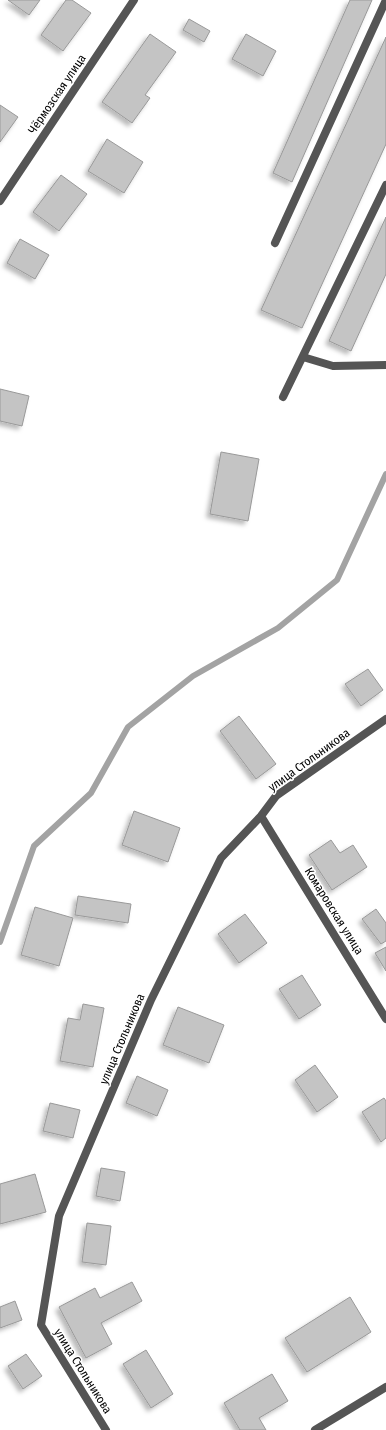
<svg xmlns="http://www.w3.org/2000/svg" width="386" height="1430" font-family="'Fira Sans Condensed',sans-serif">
<defs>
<filter id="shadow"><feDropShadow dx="-3.5" dy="3.5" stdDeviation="2" flood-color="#0004"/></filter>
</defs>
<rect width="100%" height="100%" fill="#fff"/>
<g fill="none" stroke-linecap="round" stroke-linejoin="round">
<path stroke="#a3a3a3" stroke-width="6" d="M0,942L34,846L91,793L128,727L193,676L278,628L337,580L386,474"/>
</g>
<path fill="#c4c4c4" stroke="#999" filter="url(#shadow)" d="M8,0H40L29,15Z
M66,0H72L91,13L63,51L41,35Z
M350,0H372L292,182L273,173Z
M189,19L210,31L204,42L183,30Z
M150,34L176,52L145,95L150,98L132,123L102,102Z
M246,34L276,51L263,76L232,59Z
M386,37V144L302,328L261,310Z
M0,105L18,117L0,142Z
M107,139L143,162L124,193L88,171Z
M61,175L87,194L59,231L33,212Z
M386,217V274L351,351L329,341Z
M20,239L49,255L35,279L7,263Z
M0,389L29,396L22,426L0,421Z
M221,452L259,459L248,521L210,514Z
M368,669L383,690L361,706L345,684Z
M239,716L276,764L256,779L220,731Z
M134,811L180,828L168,862L122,845Z
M331,840L340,853L353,845L367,867L332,890L309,855Z
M78,896L131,904L128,923L75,915Z
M35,907L73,918L59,966L21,955Z
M376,909L386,923V941L381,944L362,919Z
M245,914L267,943L239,963L218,934Z
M386,947V971L375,953Z
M302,975L321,1005L299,1019L279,989Z
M83,1004L104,1008L93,1067L60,1061L68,1018L80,1020Z
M178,1007L224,1025L209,1063L163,1045Z
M315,1065L338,1097L317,1112L295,1080Z
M137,1076L168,1090L157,1116L126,1103Z
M384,1098L386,1101V1138L381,1142L362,1112Z
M50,1103L80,1110L73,1138L43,1131Z
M101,1168L125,1172L120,1201L96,1196Z
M35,1174L46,1212L0,1224V1184Z
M87,1223L111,1226L106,1265L82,1262Z
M132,1282L142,1301L101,1323L112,1344L86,1358L59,1307L95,1288L100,1298Z
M350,1297L371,1332L307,1372L285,1338Z
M15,1301L22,1320L0,1328V1307Z
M146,1350L173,1394L151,1408L123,1364Z
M26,1354L42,1376L23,1389L8,1366Z
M272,1374L288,1401L259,1418L266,1430H240L224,1403Z"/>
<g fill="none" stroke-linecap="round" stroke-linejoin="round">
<path stroke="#555" stroke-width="8" d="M275,243L386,0
M303,357L333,366L386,365
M283,397L386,185"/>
<path stroke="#555" stroke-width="8" d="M261,816L386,1019
M106,1430L41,1325L59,1216L151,1000L221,858L261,816L276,796L386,719
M315,1430L386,1387"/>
<path stroke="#555" stroke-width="8" d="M0,201L134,0"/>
</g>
<g text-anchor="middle" stroke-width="3" stroke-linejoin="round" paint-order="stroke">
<g font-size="12" fill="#000" stroke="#fff">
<text transform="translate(57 94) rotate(-56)" y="4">Чёрмозская улица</text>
<text transform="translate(309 760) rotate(-36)" y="4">улица Стольникова</text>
<text transform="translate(334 911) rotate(58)" y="4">Комаровская улица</text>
<text transform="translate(122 1039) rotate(-67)" y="4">улица Стольникова</text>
<text transform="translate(83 1371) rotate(58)" y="4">улица Стольникова</text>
</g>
</g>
</svg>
